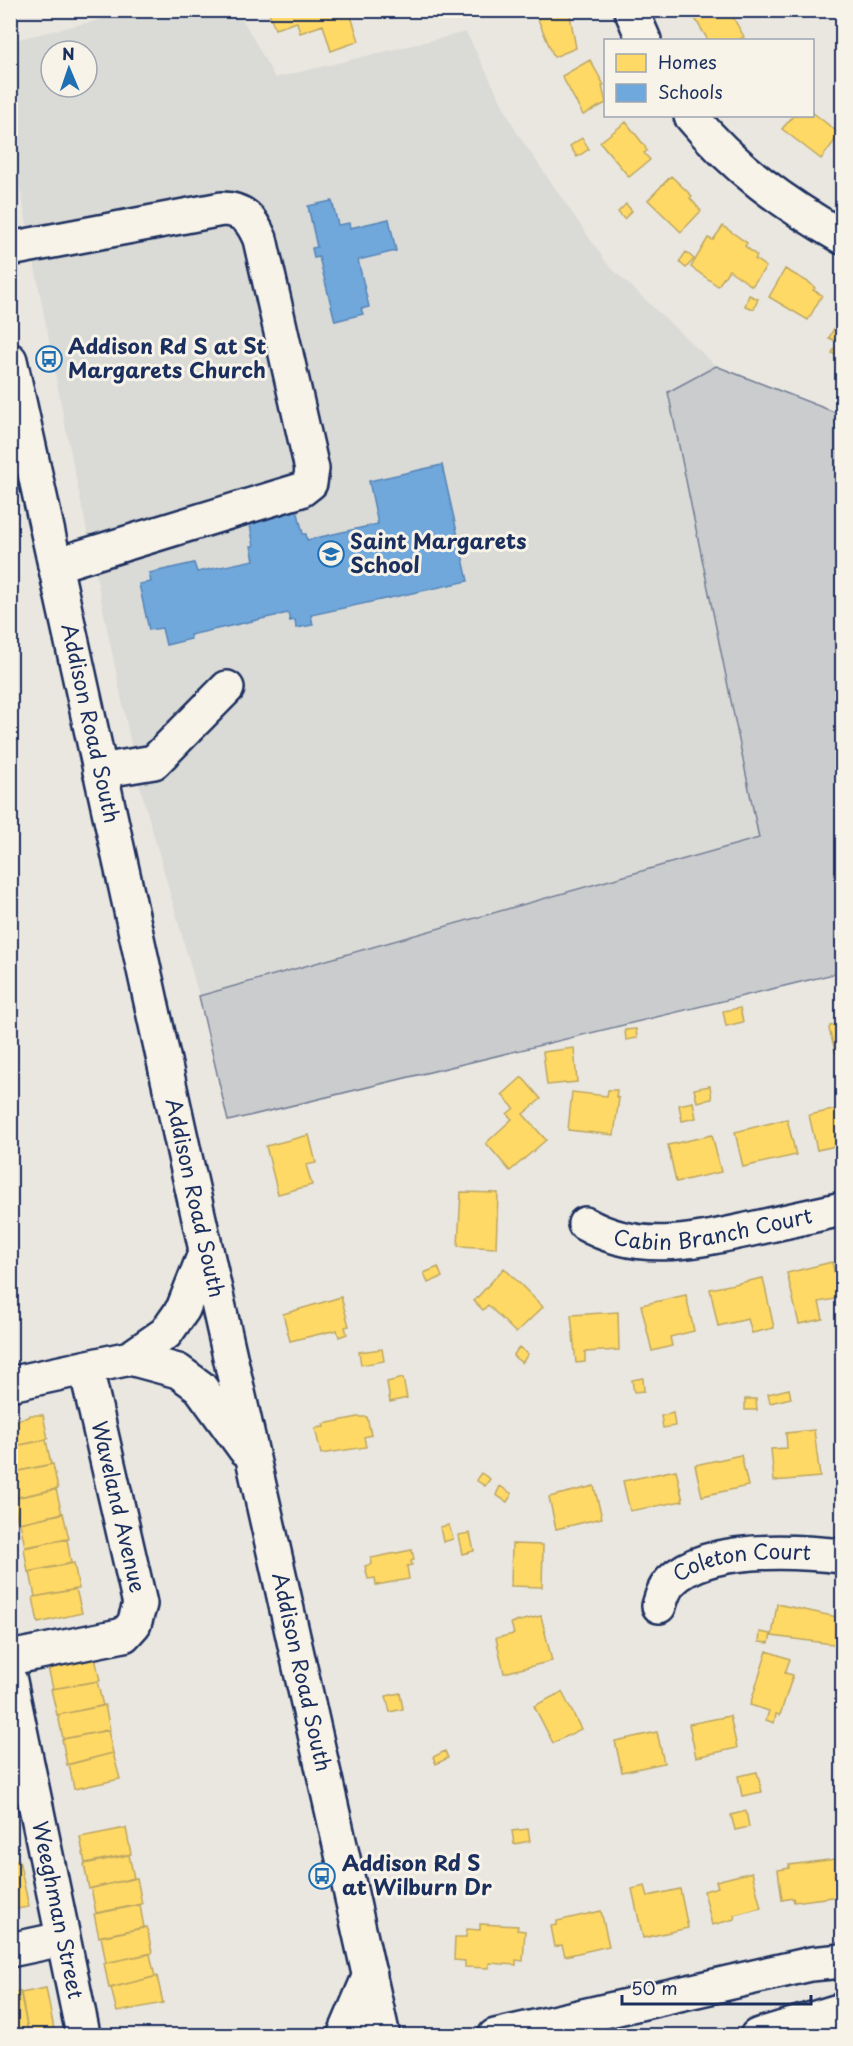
<svg xmlns="http://www.w3.org/2000/svg" width="853" height="2046" font-family="'Playpen Sans',sans-serif">
<rect width="100%" height="100%" fill="#eae7e0"/>
<filter id="ink" filterUnits="userSpaceOnUse"><feTurbulence type="fractalNoise" baseFrequency=".0167" numOctaves="2"/><feDisplacementMap in="SourceGraphic" scale="12" xChannelSelector="R" yChannelSelector="G"/><feConvolveMatrix kernelMatrix="1 2 1 2 8 2 1 2 1" color-interpolation-filters="sRGB"/></filter>
<g filter="url(#ink)">
<path fill="#dadad6" fill-rule="evenodd" d="M137,11H238L275,78L466,32L517,133L608,265L716,366L668,393L759,838L199,996L139,783L64,420L11,140L10,41ZM51,51H87V87H51Z"/>
<path fill="#cbcccd" stroke="#737e96" stroke-width="1.5" d="M716,366L842,415V972L228,1121L199,996L759,838L668,392Z"/>
<path fill="#ffd966" stroke="#bba664" stroke-width="1.5" d="M268,10H349L359,41L331,51L323,25L300,33L297,22L275,29Z
M534,10H569L576,48L554,57Z
M693,10H729L744,37L738,40H708L691,12Z
M590,60L604,85L602,86L606,103L583,115L562,76Z
M812,112L840,134L821,159L782,129L793,116H812Z
M626,122L644,145L647,151L644,153L650,160L629,177L600,142Z
M582,138L589,149L577,157L570,146Z
M671,176L692,196L690,198L701,211L681,232L648,200Z
M626,204L632,211L624,219L618,212Z
M723,226L747,243L745,246L757,256L755,259L766,267L752,286L729,270L718,286L691,267L708,238L713,240Z
M686,252L694,259L686,268L679,262Z
M785,269L810,283L815,288L813,290L822,295L808,320L769,297Z
M749,295L758,299L754,309L745,306Z
M842,313V359L832,353L838,342L829,338Z
M740,1008L743,1022L726,1026L723,1011Z
M842,1023V1053L836,1054L829,1029L830,1026Z
M636,1029L637,1038L626,1040L625,1030Z
M574,1048L577,1082L547,1085L543,1052Z
M522,1077L541,1099L523,1114L546,1140L510,1171L486,1143L512,1119L507,1114L514,1108L502,1095Z
M710,1086L712,1099L697,1102L694,1089Z
M608,1090H617L616,1097L619,1098L614,1135L568,1130L572,1092L607,1096Z
M693,1102L696,1118L682,1121L679,1105Z
M842,1108V1149L841,1145L817,1150L809,1115Z
M787,1119L796,1155L743,1167L735,1132Z
M309,1135L316,1163L306,1165L312,1185L278,1194L266,1146Z
M712,1135L721,1172L676,1182L668,1145Z
M461,1192L498,1193L496,1248L458,1246Z
M832,1262L840,1298L819,1302L823,1319L799,1324L787,1273Z
M438,1267L442,1277L428,1283L424,1273Z
M504,1268L543,1307L516,1333L488,1305L483,1310L474,1301Z
M763,1278L774,1328L752,1333L748,1319L718,1326L710,1289Z
M686,1295L694,1331L670,1337L672,1346L652,1351L641,1305Z
M341,1297L349,1326L345,1327L347,1334L339,1337L337,1330L290,1341L283,1314Z
M618,1312L619,1350L585,1352V1362L576,1363L571,1315Z
M519,1347L528,1354L522,1363L513,1356Z
M382,1349L384,1361L361,1365L359,1352Z
M403,1378L407,1398L390,1402L387,1382Z
M643,1378L644,1391L634,1392L632,1380Z
M789,1389L791,1398L770,1403L768,1394Z
M745,1399H756L757,1410H745Z
M673,1413L675,1426L663,1428L661,1416Z
M30,1415H43L48,1439L10,1447V1421L29,1417Z
M358,1417H367L371,1435L364,1437L366,1447L321,1454L315,1428L324,1427L323,1424Z
M814,1430L820,1477L774,1481L771,1449L787,1448L786,1433Z
M46,1440L51,1464L10,1473V1447Z
M741,1455L748,1486L702,1496L695,1465Z
M53,1464L58,1489L15,1498L10,1473Z
M676,1470L683,1501L630,1511L623,1481Z
M481,1473L490,1479L485,1486L476,1480Z
M500,1486L512,1494L507,1502L496,1495Z
M594,1486L602,1518L556,1529L549,1497Z
M56,1489L62,1514L18,1523L13,1498Z
M63,1513L69,1539L25,1547L20,1523Z
M449,1525L453,1539L443,1542L440,1527Z
M470,1533L474,1551L462,1554L458,1535Z
M67,1539L71,1563L28,1572L24,1548Z
M512,1544L543,1545L542,1587L511,1586Z
M412,1550L414,1560L411,1561L412,1565L407,1566L409,1579L376,1585L375,1578L368,1579L365,1566L372,1564L371,1558Z
M74,1563L79,1589L35,1597L30,1572Z
M76,1589L82,1613L38,1623L33,1597Z
M777,1604L842,1618L840,1645L772,1636Z
M541,1616L552,1661L504,1673L496,1638L514,1634L511,1623Z
M760,1632L771,1634L769,1643L759,1642Z
M767,1651L790,1659L785,1673L793,1675L780,1715L776,1714L774,1723L766,1720L769,1711L750,1705Z
M94,1653L100,1681L53,1689L47,1663Z
M97,1681L103,1706L57,1715L51,1689Z
M562,1692L581,1729L553,1743L534,1706Z
M400,1693L403,1709L390,1712L386,1696Z
M105,1705L110,1730L63,1739L58,1715Z
M730,1716L737,1748L696,1757L689,1724Z
M108,1730L113,1753L67,1765L62,1739Z
M657,1732L664,1763L622,1772L615,1741Z
M445,1751L448,1758L436,1764L433,1757Z
M113,1753L120,1779L74,1789L69,1764Z
M757,1772L762,1792L742,1796L738,1776Z
M746,1811L749,1827L735,1830L731,1815Z
M126,1828L131,1854L85,1863L80,1837Z
M528,1829L530,1841L514,1844L512,1831Z
M129,1855L134,1878L89,1889L84,1864Z
M836,1859L840,1896L794,1902L793,1898L782,1900L778,1870L789,1868V1865Z
M19,1860L29,1907L10,1910V1862Z
M752,1872L761,1908L734,1915L735,1919L712,1925L704,1891L718,1887L716,1881Z
M137,1878L142,1904L96,1913L91,1888Z
M645,1886L648,1896L680,1889L688,1928L643,1938L632,1889Z
M140,1905L144,1928L99,1937L94,1914Z
M601,1911L609,1946L565,1956L562,1945L555,1947L551,1926L557,1925V1921Z
M480,1924L518,1926L517,1930L525,1931L523,1961L516,1960V1965L489,1963V1968L465,1967V1961L454,1960L455,1937H466L467,1929L480,1930Z
M147,1927L152,1953L106,1963L101,1936Z
M150,1954L155,1977L109,1988L104,1963Z
M157,1976L163,2003L117,2012L111,1988Z
M46,1988L55,2034L29,2036L21,1993Z
M20,1991L29,2036H10V1993Z"/>
<path fill="#6fa8dc" stroke="#5684b6" stroke-width="1.5" d="M332,201L338,225L349,223L350,228L389,219L396,251L358,260L369,307L361,309L363,314L335,321L319,257L314,258L312,248L317,247L308,206Z
M442,465L468,581L311,615L313,625L296,628L295,620L290,621L288,613L190,635L191,639L166,645L162,628L149,630L139,584L151,582L149,573L194,563L197,572L254,560L251,546H254L249,520L297,509L303,534H306L307,540L378,524L369,481Z"/>
<g fill="none" stroke-linecap="round" stroke-linejoin="round">
<g stroke="#1b2f5e" stroke-width="38">
<g id="minor">
<path d="M631,10L644,40"/>
<path d="M691,116C734,168 785,204 842,237"/>
<path d="M10,249L222,209C243,209 252,220 260,239L312,469L310,483L301,490L55,565"/>
<path d="M100,771L154,762L227,688"/>
<path id="s1" d="M585,1224C638,1254 691,1242 747,1230C779,1223 811,1216 842,1209"/>
<path d="M10,1384L130,1358"/>
<path id="s2" d="M659,1606C662,1596 664,1588 671,1581C707,1545 796,1551 842,1556"/>
<path d="M10,1658L124,1635L134,1624L140,1604L86,1368"/>
<path id="s3" d="M10,1681L83,2034"/>
<path d="M10,1950L62,1939"/>
<path d="M344,2036L370,1975"/>
<path d="M495,2036L811,1964L842,1961"/>
<path d="M757,2036L842,2010"/>
</g>
</g>
<g stroke="#1b2f5e" stroke-width="38">
<g id="major">
<path id="s4" d="M10,360L186,1161L383,2036"/>
<path d="M130,1358L178,1371L200,1387L245,1449"/>
<path d="M130,1358L166,1333L183,1309L206,1251"/>
</g>
</g>
<use href="#minor" stroke="#f7f3e8" stroke-width="33"/>
<use href="#major" stroke="#f7f3e8" stroke-width="33"/>
</g>
</g>
<defs>
<g id="bus-ring" transform="scale(1.35)"><circle r="9.5" fill="#f7f3e8" stroke="#1f6fb2" stroke-width="1.5"/><path d="M-5-6H5V4H4V6H2V4H-2V6H-4V4H-5ZM-3.5-4V0h7V-4ZM-3.5 1.2v1.5H-2V1.2ZM2 1.2v1.5H3.5V1.2Z" fill="#1f6fb2"/></g>
<g id="school-ring" transform="scale(1.35)"><circle r="9.5" fill="#f7f3e8" stroke="#1f6fb2" stroke-width="1.5"/><path d="M0-5L7-2L0 1L-7-2ZM-4 1L0 2.5L4 1V4Q0 6-4 4Z" fill="#1f6fb2"/></g>
</defs>
<g fill-rule="evenodd">
<use href="#bus-ring" x="49" y="359"/>
<use href="#school-ring" x="331" y="554"/>
<use href="#bus-ring" x="322" y="1876"/>
</g>
<g text-anchor="middle" stroke-width="6" stroke-linejoin="round" paint-order="stroke">
<g font-size="21" font-weight="bold" fill="#1b2f5e" stroke="#f7f3e8" text-anchor="start">
<text x="68" y="354">Addison Rd S at St<tspan x="68" dy="24">Margarets Church</tspan></text>
<text x="350" y="549">Saint Margarets<tspan x="350" dy="24">School</tspan></text>
<text x="342" y="1871">Addison Rd S<tspan x="342" dy="24">at Wilburn Dr</tspan></text>
</g>
<g font-size="21" fill="#1b2f5e" stroke="#f7f3e8">
<text dy="7" stroke="none"><textPath href="#s4" startOffset="372">Addison Road South</textPath></text>
<text dy="7" stroke="none"><textPath href="#s4" startOffset="858">Addison Road South</textPath></text>
<text dy="7" stroke="none"><textPath href="#s1" startOffset="132">Cabin Branch Court</textPath></text>
<text transform="translate(118 1507) rotate(77)" y="7">Waveland Avenue</text>
<text dy="7" stroke="none"><textPath href="#s2" startOffset="104">Coleton Court</textPath></text>
<text dy="7" stroke="none"><textPath href="#s4" startOffset="1344">Addison Road South</textPath></text>
<text dy="7" stroke="none"><textPath href="#s3" startOffset="234">Weeghman Street</textPath></text>
</g>
</g>
<rect width="853" height="2046" fill="none" stroke="#f7f3e8" stroke-width="36"/>
<rect x="18" y="18" width="817" height="2010" fill="none" stroke="#1b2f5e" stroke-width="2" filter="url(#ink)"/>
<rect x="604" y="39" width="210" height="78" fill="#f7f3e8" stroke="#9fa5b1" stroke-width="1.5"/>
<rect x="616" y="54" width="30" height="18" fill="#ffd966" stroke="#9fa5b1" stroke-width="1.5"/>
<text x="658" y="69" font-size="18" fill="#1b2f5e">Homes</text>
<rect x="616" y="84" width="30" height="18" fill="#6fa8dc" stroke="#9fa5b1" stroke-width="1.5"/>
<text x="658" y="99" font-size="18" fill="#1b2f5e">Schools</text>
<g transform="translate(69 69) rotate(358)"><circle r="28" fill="#f7f3e8" stroke="#9fa5b1" stroke-width="1.5"/>
<path d="M0-4.5L10 22L0 15L-10 22Z" fill="#1f6fb2"/>
<text y="-9" font-size="16" font-weight="bold" text-anchor="middle" fill="#1b2f5e">N</text>
</g>
<path d="M622 1995v9h189v-9" fill="none" stroke="#1b2f5e" stroke-width="3"/>
<text x="631" y="1995" font-size="18" fill="#1b2f5e" stroke="#f7f3e8" stroke-width="4.5" paint-order="stroke">50 m</text>
</svg>
